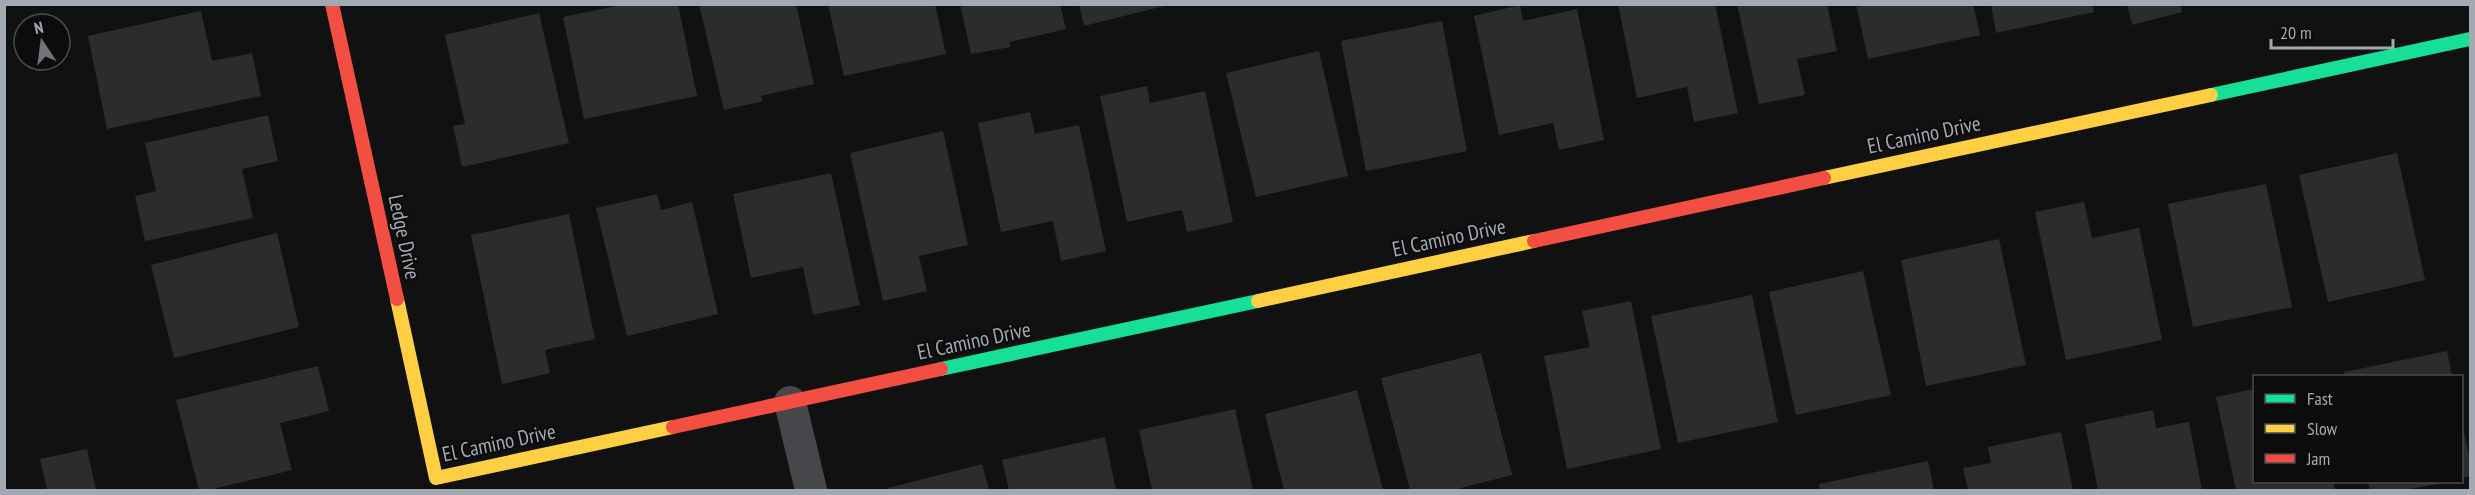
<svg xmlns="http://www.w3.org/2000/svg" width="2475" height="495" font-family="'PT Sans Narrow',sans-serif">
<rect width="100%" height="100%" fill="#111112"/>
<path fill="#2c2c2d" d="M626,4H678L697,96L584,119L563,17Z
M699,4H796L814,84L761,96L763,101L724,110Z
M828,4H935L946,54L844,76Z
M960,4H1060L1066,29L1009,42L1011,47L971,54Z
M1079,4H1168V5L1084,26Z
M1618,4H1715L1738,113L1694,122L1687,87L1637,98Z
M1737,4H1827L1837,51L1797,59L1805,95L1759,104Z
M1856,4H1973L1980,35L1868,59Z
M1991,4H2092L2094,12L1996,33Z
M2127,4H2180L2182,12L2132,25Z
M1520,5L1523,21L1577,9L1604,140L1559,150L1553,123L1499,135L1474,16Z
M201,11L212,61L252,53L261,96L107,129L88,36Z
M539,13L569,143L462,167L453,126L465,124L445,35Z
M1442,21L1467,151L1366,171L1341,41Z
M1319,51L1348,176L1256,197L1226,73Z
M1147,86L1150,103L1205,91L1233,222L1187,232L1182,210L1127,222L1100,96Z
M1030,112L1035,134L1079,125L1106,251L1061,261L1053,221L1001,232L978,123Z
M268,115L278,161L242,169L253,218L145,241L135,196L156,191L145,143Z
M943,131L968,245L919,256L927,291L883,301L850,153Z
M2397,153L2425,280L2328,302L2299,175Z
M831,173L860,305L813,315L803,267L751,278L733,194Z
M2266,184L2292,307L2193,327L2168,204Z
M657,194L661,210L692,202L718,314L627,336L596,208Z
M2084,202L2092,238L2139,228L2162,340L2066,360L2035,212Z
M569,214L595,339L545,350L550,373L502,384L471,235Z
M277,233L299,327L174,358L151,265Z
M1999,239L2026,365L1926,386L1901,260Z
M1863,271L1891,395L1796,415L1769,292Z
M1752,295L1778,422L1678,443L1651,316Z
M1631,301L1661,449L1567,469L1544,356L1590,347L1582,311Z
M2447,351L2452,376H2345L2344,372Z
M1481,353L1512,475L1453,490H1410L1381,378Z
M318,366L329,411L280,423L292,470L209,490H199L176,400Z
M2254,389V482H2333L2335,490H2236L2216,397Z
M1357,390L1383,490H1284L1265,414Z
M1235,409L1253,490H1152L1139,430Z
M2153,410L2156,428L2189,422L2202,490H2098L2085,424Z
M2462,423L2470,460V476L2462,478Z
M2061,432L2073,490H1968L1963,468L1991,463L1988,447Z
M1105,437L1116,490H1009L1002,460Z
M87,449L96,490H47L40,459Z
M1928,461L1934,490H1820L1819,484Z
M982,464L989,490H889L888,488Z
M2368,482H2441L2442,483L2404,490H2370Z"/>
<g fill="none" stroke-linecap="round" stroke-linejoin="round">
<path stroke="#46474a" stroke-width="32" d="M790,402L811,490"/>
<path stroke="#16e098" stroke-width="14" d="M2211,95L2470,39
M941,369L1258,301"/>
<path stroke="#ffcf43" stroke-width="14" d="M1824,178L2211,95
M397,299L436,478L673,427
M1258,301L1534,241"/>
<path stroke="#f24e42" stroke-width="14" d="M332,4L397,299
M1534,241L1824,178
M673,427L941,369"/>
</g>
<g text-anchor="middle" stroke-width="4.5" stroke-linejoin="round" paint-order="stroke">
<g font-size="21" fill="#a3a9b2" stroke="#0c0c0d">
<text transform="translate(1924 135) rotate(-12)" y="7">El Camino Drive</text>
<text transform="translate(404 237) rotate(78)" y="7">Ledge Drive</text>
<text transform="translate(1449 238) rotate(-12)" y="7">El Camino Drive</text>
<text transform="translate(974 341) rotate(-12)" y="7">El Camino Drive</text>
<text transform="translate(499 443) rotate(-12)" y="7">El Camino Drive</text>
</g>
</g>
<rect width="2475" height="495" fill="none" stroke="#a3a9b2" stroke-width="12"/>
<rect x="2253" y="375" width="210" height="108" fill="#0c0c0d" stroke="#484b4f" stroke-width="1.5"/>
<rect x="2265" y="394" width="30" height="9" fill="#16e098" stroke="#484b4f" stroke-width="1.5"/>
<text x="2307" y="405" font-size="18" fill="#a3a9b2">Fast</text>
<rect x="2265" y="424" width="30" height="9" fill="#ffcf43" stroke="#484b4f" stroke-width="1.5"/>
<text x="2307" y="435" font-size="18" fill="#a3a9b2">Slow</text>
<rect x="2265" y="454" width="30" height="9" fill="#f24e42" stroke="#484b4f" stroke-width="1.5"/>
<text x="2307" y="465" font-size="18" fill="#a3a9b2">Jam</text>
<g transform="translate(42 42) rotate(347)"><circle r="28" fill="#0c0c0d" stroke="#484b4f" stroke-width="1.5"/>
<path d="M0-4.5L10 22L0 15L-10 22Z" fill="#70747a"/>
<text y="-9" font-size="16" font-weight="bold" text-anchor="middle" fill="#a3a9b2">N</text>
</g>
<path d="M2271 39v9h122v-9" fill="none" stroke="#a3a9b2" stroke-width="3"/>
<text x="2280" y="39" font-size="18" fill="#a3a9b2" stroke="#0c0c0d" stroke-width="4.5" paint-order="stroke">20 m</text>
</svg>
